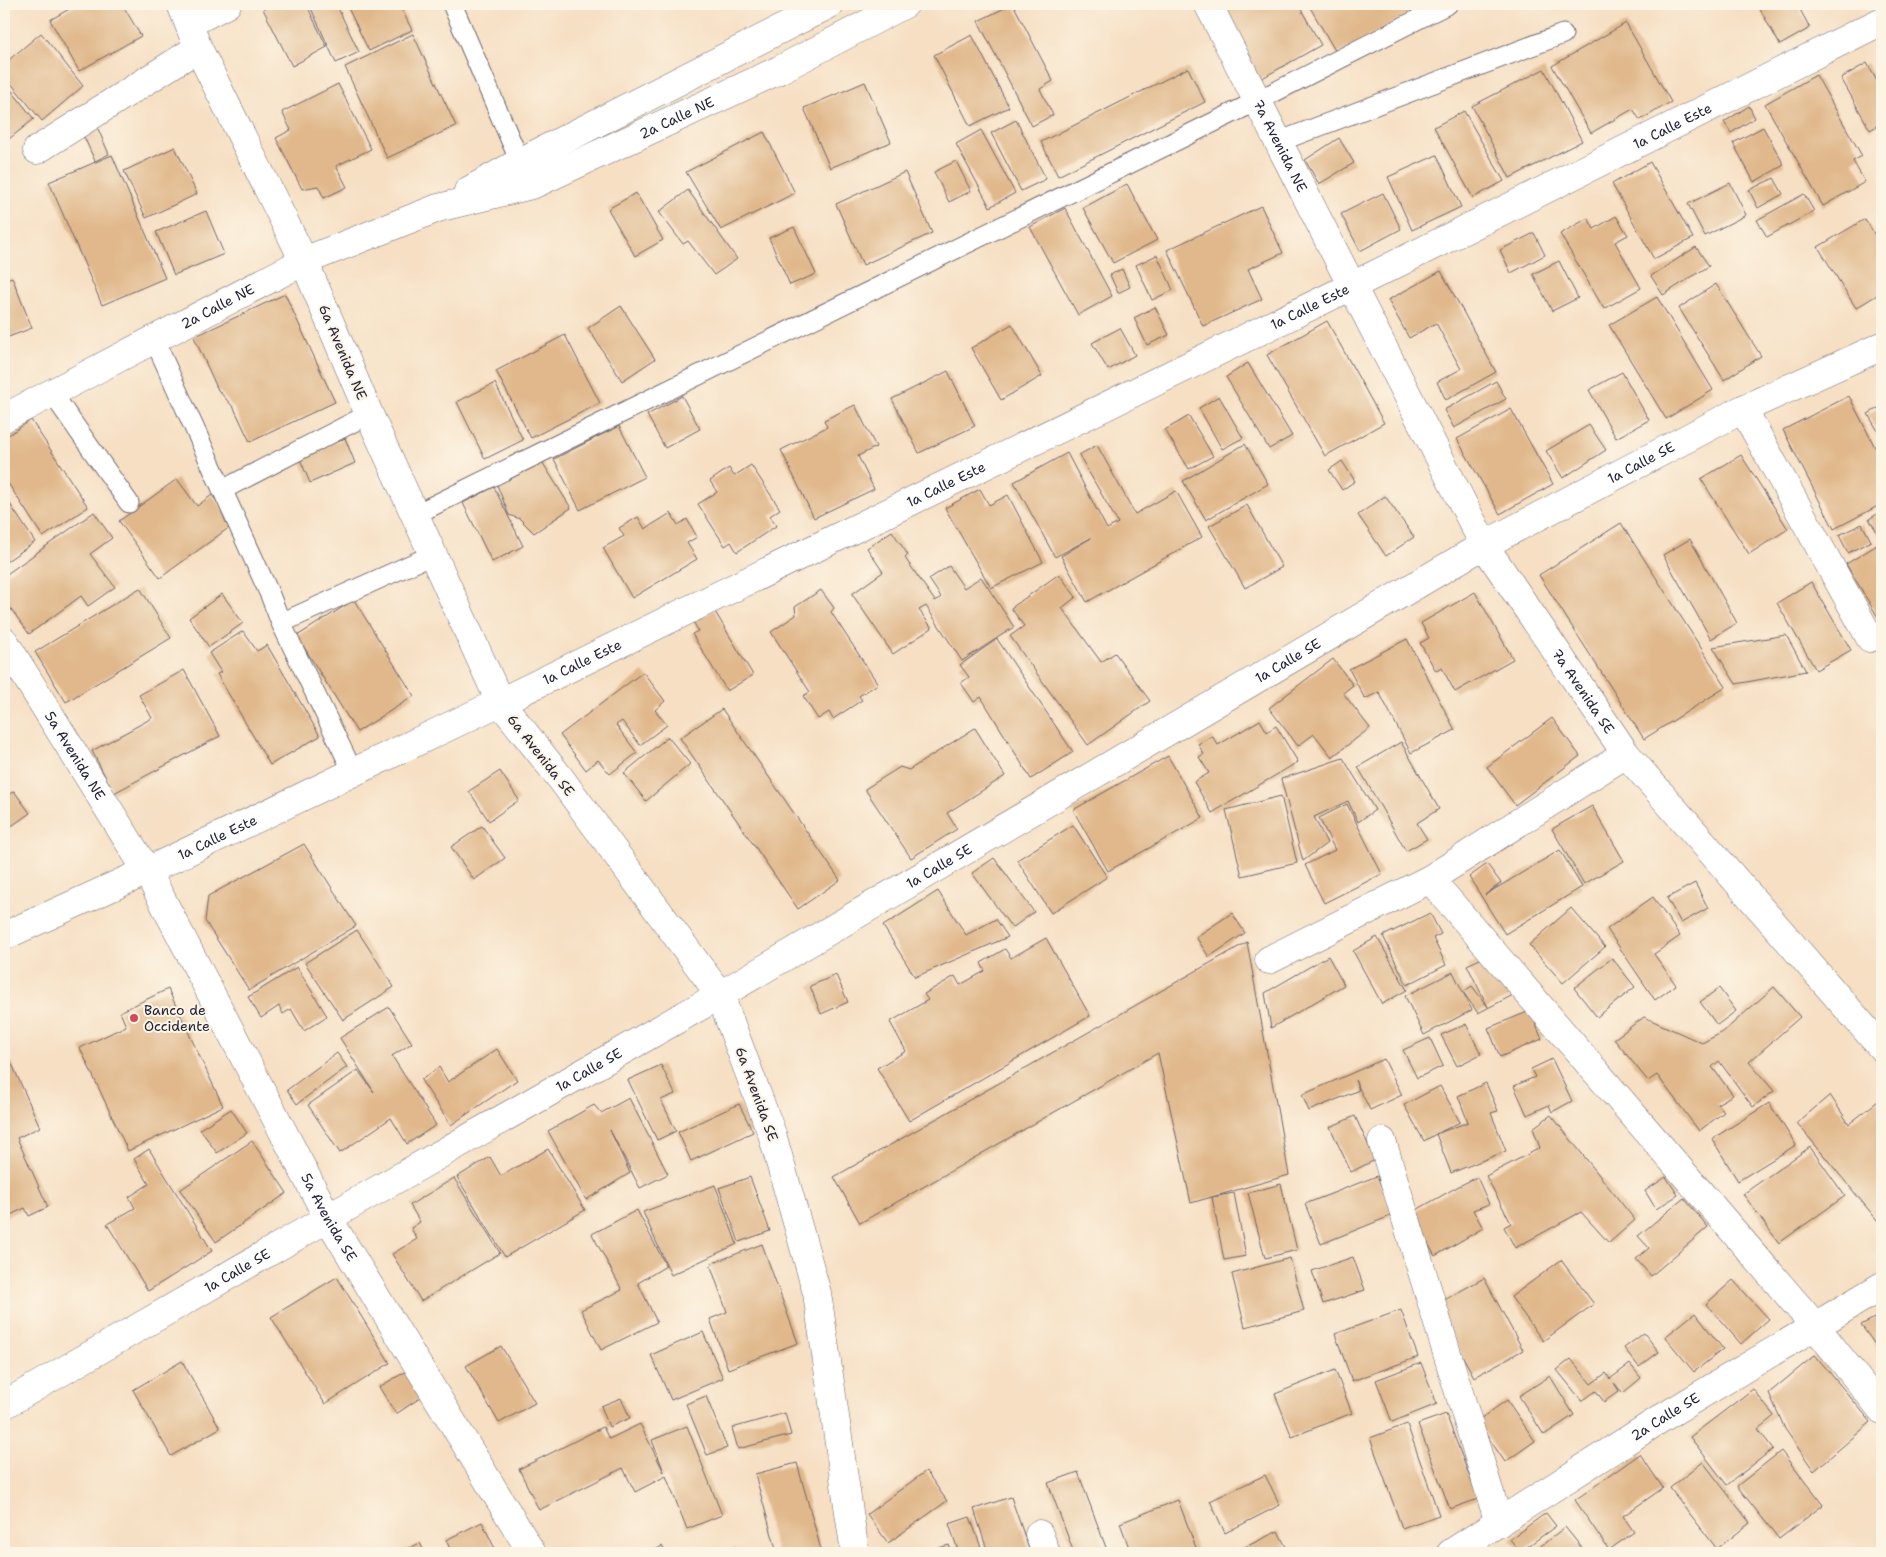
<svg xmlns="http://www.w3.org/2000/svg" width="1886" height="1557" font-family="'Shantell Sans',sans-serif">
<rect width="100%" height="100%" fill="#fcf5e5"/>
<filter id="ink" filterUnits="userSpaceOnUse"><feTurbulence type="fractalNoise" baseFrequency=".02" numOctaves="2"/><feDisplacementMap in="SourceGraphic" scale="10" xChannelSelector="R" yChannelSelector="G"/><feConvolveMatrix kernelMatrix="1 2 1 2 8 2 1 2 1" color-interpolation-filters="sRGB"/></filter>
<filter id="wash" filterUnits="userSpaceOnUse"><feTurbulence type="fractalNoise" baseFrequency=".0096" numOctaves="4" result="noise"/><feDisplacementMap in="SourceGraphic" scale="20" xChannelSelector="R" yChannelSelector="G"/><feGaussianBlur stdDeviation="1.12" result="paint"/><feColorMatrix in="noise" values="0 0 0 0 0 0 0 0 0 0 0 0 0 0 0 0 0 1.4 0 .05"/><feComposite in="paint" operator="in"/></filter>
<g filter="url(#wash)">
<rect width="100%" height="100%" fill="#f6dfc3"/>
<g id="blocks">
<path fill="#e0b88b" d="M78,4H122L141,36L79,71L50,20Z
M274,4H306L327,47L292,66L263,9Z
M309,4H336L359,52L336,63Z
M346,4H399L412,30L369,51Z
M1013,4L1053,81L1040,89L1053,115L1032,126L978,21Z
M1228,4H1298L1321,45L1257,81L1218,9Z
M1308,4H1426L1337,54Z
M1757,4H1797L1810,28L1780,45Z
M1626,23L1671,102L1640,120L1633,109L1591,133L1552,66Z
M41,33L83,86L42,121L4,75V64Z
M413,34L456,126L387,158L345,67Z
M972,35L1009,107L970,126L934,55Z
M1867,63L1882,90V123L1870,130L1841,78Z
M1188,68L1205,102L1058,176L1041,142Z
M1544,69L1582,141L1510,178L1472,106Z
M1816,75L1862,156L1853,161L1865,182L1823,206L1765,104Z
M4,81L34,119L4,143Z
M865,82L891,142L830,168L804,108Z
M338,84L371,149L336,166L347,187L324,198L318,186L302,189L276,138L291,130L282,112Z
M1749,106L1755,118L1731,133L1724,122Z
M1464,111L1504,181L1473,198L1434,127Z
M1016,120L1046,179L1021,191L991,133Z
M95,122L109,154L95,161L80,128Z
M1763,127L1784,165L1754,182L1733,143Z
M981,130L1015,193L990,207L956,144Z
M764,132L795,193L721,230L686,172Z
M1339,138L1354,163L1319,184L1305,160Z
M175,147L197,194L146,218L124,171Z
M112,155L165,278L102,305L49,182Z
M1437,155L1461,207L1412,230L1388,177Z
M956,161L971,191L949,202L934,172Z
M1650,162L1693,238L1654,259L1612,184Z
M905,172L932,233L863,265L836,204Z
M1774,178L1783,194L1758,208L1749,190Z
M1730,183L1746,215L1705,236L1688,204Z
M1127,184L1157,240L1113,263L1083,208Z
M688,190L737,259L714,275L688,241L683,244L659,212Z
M636,193L663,240L635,256L608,209Z
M1383,193L1401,229L1360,251L1341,214Z
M1804,194L1814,211L1767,237L1757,220Z
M1261,206L1283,253L1248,269L1262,299L1203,326L1167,250Z
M1065,208L1112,296L1078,315L1030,227Z
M206,211L224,254L174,275L156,232Z
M1616,216L1628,235L1615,242L1641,288L1604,309L1560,234L1588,218L1594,229Z
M1865,219L1882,246V292L1856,308L1818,247Z
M794,227L816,274L790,285L769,238Z
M1534,233L1545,255L1511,273L1500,250Z
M4,237L9,252L4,254Z
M1696,247L1709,266L1663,295L1651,276Z
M1157,255L1173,290L1152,300L1136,265Z
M1559,261L1578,298L1552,311L1533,274Z
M1122,269L1130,287L1118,293L1110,275Z
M1441,271L1496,372L1446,400L1437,382L1461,369L1436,323L1409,338L1388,300Z
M12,277L32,328L6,338L4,333V280Z
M1716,284L1761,356L1724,380L1679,308Z
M285,294L335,402L250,442L234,408L218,390L194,337Z
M1657,297L1713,390L1666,419L1609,325Z
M621,306L655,359L622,381L588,328Z
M1155,307L1169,335L1147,345L1134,318Z
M1327,321L1384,423L1325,456L1267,355Z
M1012,324L1042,376L1001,400L971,348Z
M1120,328L1135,355L1108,370L1092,343Z
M565,335L600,403L531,438L496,371Z
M1248,363L1292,436L1269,449L1226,377Z
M948,371L975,426L919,453L892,399Z
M1622,372L1649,420L1616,438L1589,390Z
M1496,381L1506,399L1454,428L1444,410Z
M495,383L523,440L485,459L457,402Z
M682,396L700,429L665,448L647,415Z
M1219,396L1243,438L1222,449L1199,408Z
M1849,396L1882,461V504L1834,529L1783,430Z
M855,405L876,447L858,456L874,489L814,518L781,450L827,427L824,420Z
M1882,406V438L1868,414Z
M1511,409L1553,484L1500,514L1457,439Z
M1189,416L1213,456L1189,469L1165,430Z
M31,420L88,507L43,537L4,477V438Z
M1589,425L1606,450L1563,478L1546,451Z
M619,426L645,477L580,510L554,459Z
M345,438L355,463L310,483L300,459Z
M1245,444L1268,484L1206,520L1183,481Z
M1097,445L1135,514L1176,491L1202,537L1087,602L1061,556L1091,538L1055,557L1014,482L1067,453L1107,529L1118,523L1079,455Z
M1741,455L1788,529L1749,554L1701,479Z
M541,460L571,508L534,533L520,519L509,515L497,485Z
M1342,461L1355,481L1342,490L1329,470Z
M751,465L780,509L770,516L776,526L737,552L731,542L725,546L698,504L717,492L710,481L729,468L734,476Z
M177,479L197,506L212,495L234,524L160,578L119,521Z
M494,487L523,546L492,562L463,503Z
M980,489L989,505L1008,495L1043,562L991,588L945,508Z
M4,495L35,542L4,563Z
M1385,496L1414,537L1386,556L1358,515Z
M1247,505L1282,567L1245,588L1209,526Z
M1882,511V540L1869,519Z
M94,512L112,538L90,554L115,587L88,606L81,596L29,634L4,599V576Z
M671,513L678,525L687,519L697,537L687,543L697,559L632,598L603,548L624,536L619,528L638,517L645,529Z
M1621,523L1726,687L1644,739L1539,575Z
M1862,524L1871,541L1848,553L1839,535Z
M892,531L908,555L905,558L935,601L941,597L929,579L949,566L964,588L981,577L1014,627L962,661L926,606L919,610L932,628L893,654L852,594L883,572L867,548Z
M1690,539L1737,623L1711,639L1663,555Z
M1882,542V624L1846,564Z
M1059,574L1076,597L1062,608L1101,662L1115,653L1150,701L1088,745L1010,636L1024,626L1011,608Z
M1811,582L1851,650L1816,670L1777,603Z
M140,588L171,638L66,702L35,652Z
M821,590L834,608L831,612L878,684L859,696L862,700L833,719L829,712L818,719L803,696L810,692L771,632L796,615L795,607Z
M1475,592L1513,659L1455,692L1442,668L1436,671L1420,643L1429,638L1421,623Z
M222,594L243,623L209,647L189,618Z
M354,600L414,696L357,732L297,636Z
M714,610L753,675L727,691L692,634L698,631L694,623Z
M243,631L257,651L267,645L320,736L270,765L217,674L221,672L209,653Z
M1786,635L1806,671L1736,684L1713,647Z
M997,639L1073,752L1031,779L981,697L974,702L961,683L969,677L960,665Z
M1407,639L1455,730L1411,753L1379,692L1365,699L1349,669Z
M1333,659L1353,685L1343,693L1370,728L1332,757L1314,734L1298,746L1269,708Z
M184,670L220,736L114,793L92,751L152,718L139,695Z
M643,672L665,701L655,710L667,725L640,745L622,721L616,725L637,753L610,774L598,760L586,770L560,735Z
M722,709L840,880L798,909L680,738Z
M1552,718L1580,756L1515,805L1487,767Z
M1260,720L1267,732L1276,726L1298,762L1212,813L1194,782L1209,773L1199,757L1204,754L1198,744L1212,736L1218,745Z
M975,728L1005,776L947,813L957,829L911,858L865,789L900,767L909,770Z
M668,737L690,764L646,801L624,773Z
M1401,742L1439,809L1417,823L1427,839L1406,851L1358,767Z
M1168,756L1203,818L1108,871L1073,810Z
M1343,758L1375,810L1358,822L1348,801L1314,817L1327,843L1303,861L1281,779Z
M500,771L519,800L489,821L469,791Z
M14,791L30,813L6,830L4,827V798Z
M1281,796L1297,863L1242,876L1226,810Z
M1347,804L1382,874L1324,903L1305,865L1335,850L1319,818Z
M1592,806L1624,861L1584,884L1552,829Z
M1073,825L1107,877L1051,913L1017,860Z
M482,826L505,858L474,880L451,847Z
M304,844L356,926L249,990L205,921L208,896Z
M1560,850L1582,887L1505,934L1469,877L1487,864L1501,883L1485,895Z
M994,858L1034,912L1012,928L972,873Z
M1695,883L1708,908L1681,923L1667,898Z
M938,891L966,935L996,919L1008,937L915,977L883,926Z
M1653,897L1680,936L1654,954L1676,985L1655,1000L1607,929Z
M1571,908L1605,947L1563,983L1529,945Z
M1232,913L1245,933L1209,957L1196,937Z
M1430,913L1441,934L1433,938L1446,965L1407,985L1383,936Z
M357,930L394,987L343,1020L305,963Z
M1377,937L1407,990L1382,1004L1353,951Z
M1046,938L1090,1016L909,1121L877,1068L906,1051L890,1022L928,1000L924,994L955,976L960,985L985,971L981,963L1005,949L1011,958Z
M1247,942L1289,1175L1191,1203L1158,1053L860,1223L834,1177Z
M1493,953L1513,995L1478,1013L1463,992L1472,986L1488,1007L1467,965Z
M1328,956L1344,985L1271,1028L1265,993Z
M1612,958L1635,987L1597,1017L1574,988Z
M297,967L327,1016L304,1031L291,1009L283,1014L279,1006L261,1018L248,997Z
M1453,972L1472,1010L1424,1035L1405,996Z
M836,975L848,1002L821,1014L810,986Z
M1774,987L1800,1017L1749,1062L1774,1091L1753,1107L1719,1061L1712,1067L1733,1095L1717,1104L1724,1112L1699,1131L1657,1075L1648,1081L1614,1039L1644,1017L1702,1043L1723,1032Z
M1719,988L1736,1011L1717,1025L1700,1002Z
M168,989L223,1106L128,1151L80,1048L126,1026L120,1012Z
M389,1007L412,1043L392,1056L436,1125L407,1144L391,1118L340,1153L308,1105L358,1070L374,1092L340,1038Z
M1530,1011L1542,1039L1500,1057L1488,1028Z
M1466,1024L1481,1054L1457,1066L1441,1035Z
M1430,1038L1443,1066L1417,1078L1403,1050Z
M4,1046L40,1127L17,1138L48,1207L29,1216L25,1208L4,1218Z
M497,1049L517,1080L451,1125L421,1080L439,1067L448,1082Z
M337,1053L347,1067L297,1104L287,1090Z
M1384,1059L1402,1095L1370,1110L1355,1080L1359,1090L1309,1111L1302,1095Z
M1552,1059L1572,1101L1552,1112L1549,1105L1527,1115L1514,1086L1535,1077L1531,1069Z
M661,1065L675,1094L661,1100L676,1131L657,1140L628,1080Z
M1486,1083L1498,1111L1491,1113L1506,1151L1451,1173L1436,1134L1424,1141L1404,1105L1440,1086L1460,1122L1436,1134L1468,1122L1458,1096Z
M1830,1095L1849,1124L1878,1101L1882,1106V1226L1797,1123Z
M629,1098L668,1174L640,1188L610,1130L630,1173L586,1200L548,1131L594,1105L601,1113Z
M1769,1103L1796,1145L1738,1181L1712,1139Z
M739,1104L753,1132L691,1161L678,1132Z
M231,1109L247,1133L217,1153L200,1129Z
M1551,1115L1635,1220L1609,1243L1581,1212L1515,1248L1504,1227L1511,1223L1486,1176L1540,1148L1533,1128Z
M1355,1116L1375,1160L1351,1172L1330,1127Z
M252,1141L287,1193L216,1242L180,1190Z
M1810,1147L1845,1196L1779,1243L1743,1194Z
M149,1149L212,1251L148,1291L107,1224L135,1208L129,1197L149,1184L134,1159Z
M548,1149L585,1210L505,1257L457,1177L490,1157L501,1176Z
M1377,1176L1393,1215L1321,1244L1305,1204Z
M750,1177L770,1231L739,1242L719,1188Z
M1477,1177L1489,1204L1473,1210L1483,1228L1435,1256L1411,1213L1459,1186Z
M1666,1177L1678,1195L1656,1209L1645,1191Z
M454,1178L500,1253L421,1301L392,1254L417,1239L411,1228L420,1222L410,1205Z
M1281,1184L1297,1250L1265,1258L1248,1193Z
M715,1185L737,1244L671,1275L643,1212Z
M1234,1193L1246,1256L1224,1260L1212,1197Z
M1684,1198L1708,1227L1651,1276L1636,1259L1649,1248L1638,1236Z
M637,1210L666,1266L638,1283L657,1322L601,1350L581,1310L622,1290L592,1234Z
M762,1244L798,1343L728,1369L710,1319L727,1312L710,1264Z
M1353,1257L1365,1290L1323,1304L1312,1271Z
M1290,1258L1304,1311L1245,1327L1232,1274Z
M1561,1260L1594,1304L1543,1341L1511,1297Z
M337,1277L390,1363L325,1404L271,1317Z
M1484,1278L1523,1350L1474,1377L1435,1305Z
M1733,1280L1769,1319L1741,1344L1706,1304Z
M1401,1310L1418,1357L1352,1381L1335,1334Z
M1695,1313L1723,1349L1694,1372L1665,1337Z
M1882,1314V1354L1861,1325Z
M703,1332L723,1378L671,1400L651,1355Z
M1644,1333L1659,1352L1639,1367L1624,1348Z
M501,1346L535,1403L499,1423L466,1366Z
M1815,1355L1871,1422L1814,1471L1785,1429L1769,1393Z
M1571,1359L1591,1384L1606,1373L1610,1379L1630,1364L1641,1378L1623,1393L1614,1383L1619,1391L1604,1402L1596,1391L1582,1401L1557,1370Z
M182,1361L220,1428L171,1456L133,1390Z
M1421,1363L1437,1404L1392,1422L1376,1380Z
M1335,1370L1352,1413L1292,1437L1275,1394Z
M407,1371L423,1396L396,1414L379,1387Z
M1550,1376L1574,1415L1544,1435L1519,1396Z
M1753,1389L1774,1416L1758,1429L1773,1449L1727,1485L1690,1437Z
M706,1396L727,1448L707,1455L686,1404Z
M621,1398L630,1418L609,1427L601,1406Z
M1507,1400L1535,1441L1505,1462L1477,1421Z
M785,1413L791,1435L738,1449L732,1428Z
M1446,1414L1478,1499L1450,1509L1418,1424Z
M640,1424L664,1472L652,1440L687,1426L722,1515L687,1529L666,1476L635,1492L623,1468L539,1510L519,1469L603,1427L609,1439Z
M1407,1424L1439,1515L1402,1528L1370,1438Z
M1781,1451L1823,1505L1779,1539L1737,1486Z
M1640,1454L1663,1488L1623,1516L1634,1532L1609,1550L1575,1500Z
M1703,1462L1750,1523L1717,1549L1670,1488Z
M797,1463L822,1553H777L755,1474Z
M926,1471L947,1501L888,1543L867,1514Z
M1078,1472L1108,1553H1074L1048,1483Z
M1265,1475L1280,1505L1225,1533L1210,1501Z
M1011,1497L1029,1549L1016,1553H988L974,1509Z
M1178,1500L1198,1553H1131L1120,1523Z
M1546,1513L1556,1526L1520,1552L1510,1539Z
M970,1517L983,1553H959L949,1524Z
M482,1522L497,1553H452L446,1540Z
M1565,1527L1586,1553H1532Z
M1278,1531L1289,1553H1233Z
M420,1543L425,1553H399Z
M949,1545L952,1553H921Z
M662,1546L666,1553H650Z
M735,1548L738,1553H725Z"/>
</g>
</g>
<g filter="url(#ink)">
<use href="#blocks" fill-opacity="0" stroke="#6c646b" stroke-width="1"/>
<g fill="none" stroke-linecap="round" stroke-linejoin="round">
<g stroke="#6c646b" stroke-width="21">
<path id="service" d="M452,4L520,162
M1278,142L1563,34
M154,339L270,595L281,623L432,555
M52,393L129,503
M222,490L369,414
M414,515L1257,101L1448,4
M281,623L353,772"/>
</g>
<g stroke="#6c646b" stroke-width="29">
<g id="minor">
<path id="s1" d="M1208,4L1484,545L1626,754L1882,1048"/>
<path d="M190,23L227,4"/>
<path d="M37,150L198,48"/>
<path d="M1743,409L1870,638"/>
<path id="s2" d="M4,641L147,871L328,1218L532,1553"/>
<path d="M1430,879L1815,1326L1882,1410"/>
<path d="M1269,960L1430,879L1626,754"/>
<path d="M1382,1141L1499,1523"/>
<path id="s3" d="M4,1405L328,1218L720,995L1484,545L1743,409L1882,346"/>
<path d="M1039,1534L1046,1553"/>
<path id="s4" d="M855,1553L817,1293L772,1134L720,995L561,779L500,702L1352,286L1882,21"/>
<path id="s5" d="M1451,1553L1662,1418L1882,1286"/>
</g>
</g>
<g stroke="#6c646b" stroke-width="29">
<path id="tertiary" d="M181,4L198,48L304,261"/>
</g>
<g stroke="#6c646b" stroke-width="29">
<g id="secondary">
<path d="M468,191L520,162L830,4"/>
<path id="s6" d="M4,418L304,261L438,208L532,185L779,70L905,4"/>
<path id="s7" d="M4,936L147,871L500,702L369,414L304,261"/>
</g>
</g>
<use href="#service" stroke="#fff" stroke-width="19"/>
<use href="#minor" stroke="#fff" stroke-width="28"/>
<use href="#tertiary" stroke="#fff" stroke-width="28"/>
<use href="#secondary" stroke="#fff" stroke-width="28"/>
</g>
</g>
<circle fill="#d1495b" stroke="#fcf5e5" stroke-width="2" cx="134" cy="1018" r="5"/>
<g text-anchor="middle" stroke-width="4" stroke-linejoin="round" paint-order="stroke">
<g font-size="14" fill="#22223b" stroke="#fcf5e5">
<text dy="5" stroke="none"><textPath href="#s6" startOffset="739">2a Calle NE</textPath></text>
<text dy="5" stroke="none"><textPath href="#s4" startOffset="2249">1a Calle Este</textPath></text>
<text dy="5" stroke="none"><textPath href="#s1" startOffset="159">7a Avenida NE</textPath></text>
<text dy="5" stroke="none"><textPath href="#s6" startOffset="241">2a Calle NE</textPath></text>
<text dy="5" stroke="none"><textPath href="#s4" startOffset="1844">1a Calle Este</textPath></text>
<text transform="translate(343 352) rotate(67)" y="5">6a Avenida NE</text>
<text dy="5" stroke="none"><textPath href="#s3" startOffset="1889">1a Calle SE</textPath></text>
<text dy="5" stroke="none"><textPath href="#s4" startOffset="1439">1a Calle Este</textPath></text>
<text dy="5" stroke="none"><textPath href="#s3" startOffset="1484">1a Calle SE</textPath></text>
<text dy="5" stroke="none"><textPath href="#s4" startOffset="1034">1a Calle Este</textPath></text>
<text dy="5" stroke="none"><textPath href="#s1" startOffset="784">7a Avenida SE</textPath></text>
<text transform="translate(541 755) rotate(52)" y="5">6a Avenida SE</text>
<text dy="5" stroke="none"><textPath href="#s2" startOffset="135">5a Avenida NE</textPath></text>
<text dy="5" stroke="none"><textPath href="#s7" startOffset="235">1a Calle Este</textPath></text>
<text dy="5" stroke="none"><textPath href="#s3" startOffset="1079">1a Calle SE</textPath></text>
<text dy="5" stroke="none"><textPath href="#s3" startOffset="674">1a Calle SE</textPath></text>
<text transform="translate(757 1094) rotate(70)" y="5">6a Avenida SE</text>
<text dy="5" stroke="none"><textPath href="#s2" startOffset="662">5a Avenida SE</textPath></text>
<text dy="5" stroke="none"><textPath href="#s3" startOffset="269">1a Calle SE</textPath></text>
<text dy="5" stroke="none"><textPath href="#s5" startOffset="254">2a Calle SE</textPath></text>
</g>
<g font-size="14" fill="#22223b" stroke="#fcf5e5" text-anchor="start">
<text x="144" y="1015">Banco de<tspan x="144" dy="16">Occidente</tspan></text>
</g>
</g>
<rect width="1886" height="1557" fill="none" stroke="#fcf5e5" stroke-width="20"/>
</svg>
